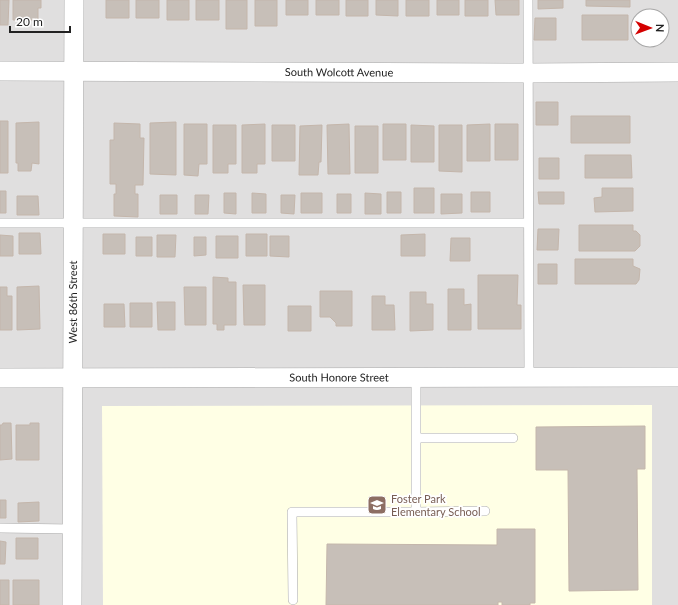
<svg xmlns="http://www.w3.org/2000/svg" width="678" height="605" font-family="Lato,sans-serif">
<rect width="100%" height="100%" fill="#f2efe9"/>
<path fill="#e0dfdf" fill-rule="evenodd" d="M0,0H678V605H0ZM638,16H662V40H638Z"/>
<path fill="#ffffe5" d="M652,405V605H103L102,406Z"/>
<path fill="#c7bfb8" stroke="#c4b6ab" d="M0,0H9L8,25H0Z
M13,0H41V8H38V20H13Z
M106,0H129V18H106Z
M136,0H159V18H136Z
M167,0H189V20H167Z
M196,0H219V20H196Z
M226,0H247V29H226Z
M255,0H277V26H255Z
M286,0H308V15H286Z
M316,0H339V15H316Z
M346,0H368V16H346Z
M376,0H398V16L376,15Z
M406,0H429V16H406Z
M437,0H459V15H437Z
M465,0H488V16H465Z
M495,0H519V15H496Z
M538,0H563V8L538,9Z
M586,0H630V7L586,6Z
M582,15H628V40H582Z
M535,18H556V40H534Z
M536,102H558V125H536Z
M571,116H630V143H571Z
M0,121H8V173H0Z
M39,122V164L32,163L31,171H18V163H16V123Z
M176,122V175L150,174V123Z
M114,123L140,124V138H144L143,185H135V194H138V217L114,216V194H116V184H110V140H114Z
M184,124H207V164H199L198,176L184,175Z
M265,124V164H257V173H242V125Z
M349,124L350,174H328L327,125Z
M383,124H406V160H383Z
M490,124V161H467V125Z
M495,124H518V160H495Z
M213,125H236V164H228V173H213Z
M272,125H295V161H272Z
M322,125L321,162H319L318,175H299L300,126Z
M411,125L434,126V162H411Z
M439,125H462V172L439,171Z
M355,126H378V173H355Z
M585,155H631L632,178H585Z
M539,158H559V179H539Z
M414,188H434V213H414Z
M602,188H633V211L595,212L594,198L602,197Z
M0,191H6V213H0Z
M387,192H401V213H387Z
M471,192H490V212H471Z
M538,192H564V204H539Z
M224,193H236V214L224,213Z
M252,193L266,194V213H252Z
M301,193H322V213H301Z
M365,193L381,194V214H365Z
M337,194H351V213H337Z
M441,194H462V213L441,214Z
M160,195H177V214H160Z
M195,195H209L208,214H195Z
M281,195H295L294,214L281,213Z
M17,196H38L39,215H17Z
M579,225H633V231H636L640,235V246L635,251H579Z
M538,229H559L558,250H537Z
M19,233H40L41,254H19Z
M103,234H125V254H103Z
M246,234H267V256H246Z
M425,234V256H401V235Z
M0,235L13,236V256H0Z
M157,235H176L175,257H157Z
M216,236H238V258H216Z
M270,236H289V257L270,256Z
M136,237H152V256H136Z
M194,237H206V255L194,256Z
M451,238H470V261H450Z
M575,259H633V266L640,269L639,280L636,284H575Z
M538,264H557V284H538Z
M478,275H518L517,305H521V329H478Z
M213,277L228,278V282H236V325H224V330H217V324H213Z
M243,285H265V325H244Z
M39,286L40,329L17,330V287Z
M0,287H7V296H12V330H0Z
M184,287H206V325H185Z
M448,289H464V305L471,304V330H448Z
M320,291H352V326H336V323L330,317H320Z
M410,292H426V304H433V330L410,331Z
M372,296H385V305H394L395,330H372Z
M157,302H175V330H158Z
M130,303H152V327H130Z
M104,304H124L125,327H104Z
M288,306H311V331H288Z
M3,423H11L12,459L0,460V425H2Z
M30,423H39V460H16V425H30Z
M645,426V469H637L638,590L569,591L568,470H536V427Z
M0,500H6V518H0Z
M39,502V521L18,522V503Z
M497,529H535V603H530V605H502V602H498V605H326L327,544L497,545Z
M16,538H38V559H16Z
M0,541L6,542L5,564H0Z
M0,580H9V605H0Z
M13,580H39V605H13Z"/>
<g fill="none" stroke-linecap="round" stroke-linejoin="round">
<g stroke="#a9a9a9" stroke-width="10">
<path id="lane" d="M528,0L529,377
M0,223H528
M416,438H513
M416,512L485,511
M0,528L73,529
M293,600L292,512H416V377"/>
</g>
<g stroke="#a9a9a9" stroke-width="20">
<g id="street">
<path id="s1" d="M0,71L528,73L678,72"/>
<path id="s2" d="M0,378L678,377"/>
<path id="s3" d="M72,605L74,0"/>
</g>
</g>
<use href="#lane" stroke="#fff" stroke-width="9"/>
<use href="#street" stroke="#fff" stroke-width="19"/>
</g>
<defs>
<g id="school-square" transform="scale(1)"><rect x="-9" y="-9" width="18" height="18" rx="4" fill="#8d6e63" stroke="#fff"/><path d="M0-5L7-2L0 1L-7-2ZM-4 1L0 2.5L4 1V4Q0 6-4 4Z" fill="#fff"/></g>
</defs>
<g fill-rule="evenodd">
<use href="#school-square" x="377" y="505"/>
</g>
<g text-anchor="middle" stroke-width="3.5" stroke-linejoin="round" paint-order="stroke">
<g font-size="11" fill="#222" stroke="#fff">
<text dy="4" stroke="none"><textPath href="#s1" startOffset="339">South Wolcott Avenue</textPath></text>
<text dy="4" stroke="none"><textPath href="#s3" startOffset="303">West 86th Street</textPath></text>
<text dy="4" stroke="none"><textPath href="#s2" startOffset="339">South Honore Street</textPath></text>
</g>
<g font-size="11" fill="#785e54" stroke="#fff" text-anchor="start">
<text x="391" y="503">Foster Park<tspan x="391" dy="13">Elementary School</tspan></text>
</g>
</g>
<g transform="translate(650 28) rotate(91)"><circle r="19" fill="#ffffff" stroke="#a7a7a7"/>
<path d="M0-3L7 15L0 10L-7 15Z" fill="#d40000"/>
<text y="-6" font-size="11" font-weight="bold" text-anchor="middle" fill="#222222">N</text>
</g>
<path d="M10 26v6h60v-6" fill="none" stroke="#222222" stroke-width="2"/>
<text x="16" y="26" font-size="12" fill="#222222" stroke="#ffffff" stroke-width="3" paint-order="stroke">20 m</text>
</svg>
